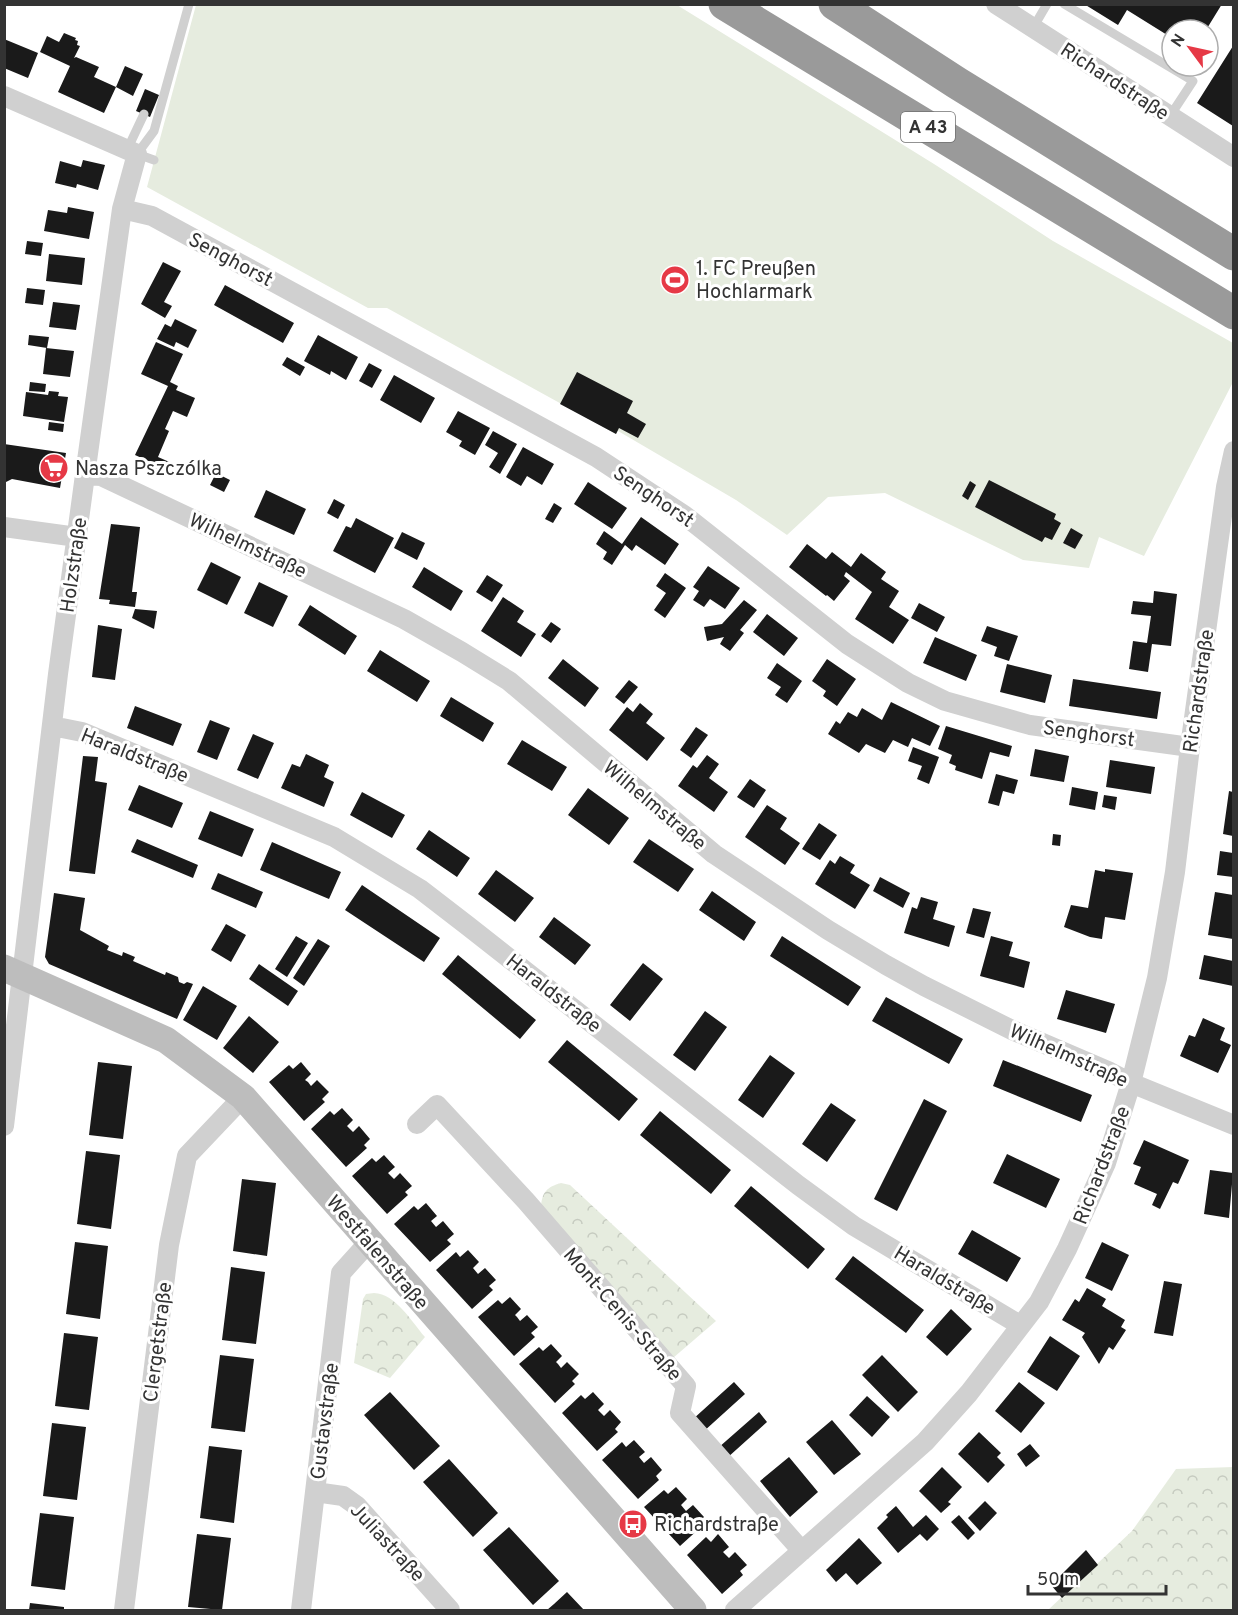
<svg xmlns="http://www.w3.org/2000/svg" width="1238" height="1615" font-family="Overpass,sans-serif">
<defs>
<pattern id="forest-crowns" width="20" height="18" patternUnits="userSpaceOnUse" patternTransform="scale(1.5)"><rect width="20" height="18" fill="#e6ecdf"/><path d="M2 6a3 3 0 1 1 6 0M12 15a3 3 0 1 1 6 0" fill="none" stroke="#c6cbc0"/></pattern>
</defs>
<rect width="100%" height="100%" fill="#fff"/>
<path fill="#e6ecdf" d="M196,5H677L934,164L1053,241L1233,343L1232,384L1144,556L1099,537L1089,568L1023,560L885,493L828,497L787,535L736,500L618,431L616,434L387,308H368L147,187Z"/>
<path fill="url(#forest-crowns)" d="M561,1183L570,1185L716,1321L673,1358L541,1207C542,1192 547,1187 561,1183Z
M374,1293C396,1294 411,1321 425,1337L390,1378L354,1363L363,1299L366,1294Z
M1233,1467V1610H1048L1132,1531L1176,1469Z"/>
<path fill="#1a1a1a" d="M1084,4H1222L1206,30H1172V38L1127,10L1118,25Z
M64,33L76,38L75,40L78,41L77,45L80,46L74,58L76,57L99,67L94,77L116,87L104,113L58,92L70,66L40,52L47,36L59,42Z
M4,39L38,53L28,78L4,68Z
M1233,46V126L1197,103Z
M125,66L143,74L133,96L116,87Z
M145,89L159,95L150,117L136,111Z
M83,160L105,165L98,190L77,184L76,188L55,183L60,161L81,167Z
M68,207L94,212L89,239L44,231L48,210L67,213Z
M27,241L43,243L41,256L25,254Z
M49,254L85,258L82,285L46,281Z
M163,262L181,271L164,302L172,306L165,318L141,304Z
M225,285L294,323L283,343L214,305Z
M27,288L45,290L43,305L25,303Z
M53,302L80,305L76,330L49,327Z
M175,319L197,330L188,348L176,342L174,347L157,339L165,324L171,327Z
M29,335L49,337L47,348L28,345Z
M318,335L358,357L346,380L331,371L330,375L304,361Z
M156,342L183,354L170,382L178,386L176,390L195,398L187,417L173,411L165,429L169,431L158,457L174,464L169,477L152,469L155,464L135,455L168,386L141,374Z
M46,348L74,351L70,377L43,374Z
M287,357L305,367L300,376L282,365Z
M369,363L382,370L372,388L359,381Z
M577,372L633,401L627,413L646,424L638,438L619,428L616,434L560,404Z
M394,375L435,398L421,423L380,400Z
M30,382L46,384L45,392L29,391Z
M49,391L59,392L58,396L68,397L64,422L23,416L26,392L48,395Z
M458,411L490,428L475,455L459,446L462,441L446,432Z
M49,422L64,424L63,432L48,430Z
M493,431L517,444L500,474L489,467L498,453L485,445Z
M4,444L66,453L60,488L12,479L4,483Z
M523,447L554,464L542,485L527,476L521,486L506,477Z
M216,473L230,480L224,492L210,485Z
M989,480L1056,514L1054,519L1061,523L1052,540L1045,537L1042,542L975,507Z
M970,481L976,485L968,500L962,496Z
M588,482L627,508L612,529L574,504Z
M266,490L306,509L294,535L254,517Z
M334,499L345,505L338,519L327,513Z
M554,503L562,508L553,523L545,519Z
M641,517L679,544L665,565L636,545L632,551L625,545L612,565L603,559L607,552L596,544L604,531L622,544Z
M356,518L394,538L375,573L333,551L346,526L351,528Z
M111,524L140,527L132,592H137L135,607L109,604L110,600L99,599Z
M1071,528L1083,535L1075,549L1063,543Z
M402,532L425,543L417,560L394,548Z
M807,544L826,559L832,552L851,567L861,553L886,572L881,579L899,591L889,607L909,620L893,644L855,619L872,592L846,572L844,576L850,581L834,601L827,595L826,596L789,567Z
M211,562L241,577L227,605L197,590Z
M708,566L740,588L725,609L710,599L704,607L693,600L699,591L693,587Z
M424,567L463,591L451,611L412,587Z
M665,573L686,588L665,618L654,610L666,593L656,586Z
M487,575L503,585L492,602L476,592Z
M259,582L288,596L273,627L244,613Z
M1154,591L1177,594L1171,646L1152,644L1148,672L1129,669L1133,641L1147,643L1151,616L1131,614L1133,601L1153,603Z
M503,597L524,611L517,622L536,634L521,657L481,631Z
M744,600L757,610L740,630L744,633L730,651L720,644L724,637L707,641L704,627L722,624Z
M919,603L945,617L937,632L911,618Z
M310,605L357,636L345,655L298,625Z
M135,609L157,611L154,629L132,618Z
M767,614L798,638L784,656L753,632Z
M551,622L561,629L551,643L541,636Z
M98,625L122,629L115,680L92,677Z
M987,626L1018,636L1009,661L994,656L997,647L981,641Z
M935,637L977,655L966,681L923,663Z
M380,650L430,681L417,702L367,671Z
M563,659L599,688L585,707L548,678Z
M827,659L856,679L837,706L823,696L826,691L812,681Z
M777,663L802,681L787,703L775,695L781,687L767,678Z
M1007,664L1052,675L1045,703L1000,692Z
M1073,679L1161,692L1157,719L1069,706Z
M629,680L638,687L624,704L615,697Z
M451,697L494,723L483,742L440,716Z
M891,702L940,726L930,746L912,738L908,747L893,740L885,753L866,744L859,753L828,734L836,721L840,724L848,712L857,717L862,708L882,720Z
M640,703L653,714L646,723L665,738L647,761L609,730L627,707L633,712Z
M135,706L182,724L173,746L127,728Z
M210,720L230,728L217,760L197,752Z
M946,726L1012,746L1009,757L990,752L982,779L955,770L956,766L949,763L952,755L938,749Z
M696,727L708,735L691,758L680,750Z
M253,734L274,743L258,779L237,770Z
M522,740L567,767L552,791L507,764Z
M913,747L939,757L929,784L917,779L922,766L908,761Z
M1035,749L1069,756L1064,782L1030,776Z
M306,754L329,765L324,777L334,782L324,807L281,788L292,764L300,767Z
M707,755L719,764L709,778L728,792L714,812L678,786L693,765L697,768Z
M83,756L98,757L95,781L107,783L95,874L69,871Z
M1110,760L1155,767L1151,794L1106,787Z
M996,774L1018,780L1014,794L1003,791L999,806L988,803Z
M750,779L766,790L754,808L737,797Z
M139,785L183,803L172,828L128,810Z
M1072,787L1098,792L1095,810L1069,805Z
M588,788L629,818L609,845L568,815Z
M1229,791L1233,792V836L1223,834Z
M362,792L405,815L392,838L350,815Z
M1104,795L1117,797L1115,810L1102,807Z
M767,805L787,818L780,829L800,843L785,865L745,837Z
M210,811L254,829L242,857L198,839Z
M819,823L837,835L820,860L802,849Z
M429,830L470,858L457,877L416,849Z
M1053,834L1061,835L1060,846L1052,845Z
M137,839L198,865L193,878L131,852Z
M649,839L694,869L678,892L633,862Z
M272,842L341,872L329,899L260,870Z
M1220,851L1233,853V877L1217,875Z
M840,856L855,865L850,873L870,885L855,909L815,884L830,860L835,864Z
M1105,869L1133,873L1125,920L1105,917L1102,939L1090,937L1064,927L1071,905L1088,908L1095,870L1105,872Z
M496,870L534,898L515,922L478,894Z
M218,873L263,892L256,908L211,889Z
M880,877L910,893L903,908L873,891Z
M362,885L440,938L424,962L345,910Z
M712,891L756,922L744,941L699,910Z
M1215,892L1233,895V939L1208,935Z
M54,893L85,898L80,930L109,946L107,950L122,956L123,952L135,957L133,961L165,975L166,972L178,977L179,982L184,984L187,982L193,984L177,1019L49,964L45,957Z
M921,897L938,902L933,919L955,926L949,947L904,933L912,907L917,909Z
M973,908L991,912L984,938L966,933Z
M554,917L591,945L575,965L539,937Z
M226,924L246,935L231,962L211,950Z
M296,936L308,943L287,977L275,969Z
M782,936L861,987L848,1006L770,956Z
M991,936L1013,942L1009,956L1030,962L1024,988L980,976Z
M318,939L330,946L304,986L293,978Z
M458,955L536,1020L520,1039L442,974Z
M1204,955L1233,961V986L1199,979Z
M643,963L663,979L630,1021L610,1005Z
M259,964L298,991L288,1006L249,979Z
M203,986L237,1006L217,1040L183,1020Z
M1066,990L1115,1004L1106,1033L1057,1019Z
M886,997L963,1039L949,1064L872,1021Z
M705,1011L727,1027L695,1071L673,1055Z
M249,1016L279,1042L253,1073L223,1048Z
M1203,1018L1225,1028L1220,1040L1231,1045L1218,1073L1180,1056L1189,1035L1195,1037Z
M567,1040L638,1099L619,1121L548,1062Z
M770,1055L795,1073L763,1118L738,1100Z
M1003,1060L1092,1095L1081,1122L993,1086Z
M98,1062L132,1066L123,1139L89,1135Z
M301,1062L311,1074L305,1080L308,1082L311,1086L317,1080L329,1092L322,1099L325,1102L304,1121L269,1082L289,1065L293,1069Z
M924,1099L947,1111L897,1211L874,1199Z
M831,1103L856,1120L827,1162L802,1144Z
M342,1108L353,1120L347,1126L353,1132L359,1126L370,1139L364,1145L367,1148L346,1167L311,1129L330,1111L334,1115Z
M660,1111L731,1170L711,1194L640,1135Z
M1144,1140L1189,1160L1178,1184L1173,1182L1160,1209L1152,1205L1157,1194L1134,1184L1141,1167L1133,1164Z
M86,1151L120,1155L111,1229L77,1224Z
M1007,1154L1060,1179L1046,1208L993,1183Z
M384,1155L395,1167L388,1173L394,1179L400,1173L412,1186L405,1192L408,1195L387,1214L352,1176L372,1158L376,1162Z
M1210,1170L1233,1173L1229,1218L1204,1214Z
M242,1179L276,1183L267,1256L233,1251Z
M751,1186L825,1249L808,1269L734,1206Z
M426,1203L437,1216L431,1221L436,1227L443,1221L454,1234L447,1240L451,1244L430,1262L394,1224L414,1206L418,1210Z
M972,1230L1021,1258L1007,1282L958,1254Z
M75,1242L108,1246L100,1319L66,1314Z
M1102,1242L1129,1255L1112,1291L1085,1278Z
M468,1250L479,1262L473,1268L478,1274L485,1268L496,1280L489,1286L493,1290L472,1309L436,1270L456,1252L460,1257Z
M853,1256L924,1310L906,1333L835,1279Z
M231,1267L265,1272L256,1344L222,1340Z
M1164,1281L1182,1284L1173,1336L1154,1333Z
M1087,1288L1106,1299L1102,1306L1125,1320L1121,1327L1126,1330L1113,1350L1109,1347L1099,1364L1082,1337L1085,1333L1062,1320L1075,1299L1079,1302Z
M510,1297L521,1309L515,1315L517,1317L520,1321L527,1315L538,1327L531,1333L535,1337L514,1356L478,1317L498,1300L502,1304Z
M951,1309L972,1329L947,1356L926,1337Z
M64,1333L98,1337L89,1410L55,1406Z
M1050,1336L1080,1356L1057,1391L1027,1372Z
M551,1344L562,1356L556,1362L558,1364L561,1368L567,1362L579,1374L572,1381L575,1384L555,1403L519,1364L539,1347L543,1351Z
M220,1355L254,1359L245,1432L211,1428Z
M882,1355L918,1392L898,1412L862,1375Z
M734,1382L745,1394L703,1432L692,1420Z
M1019,1382L1045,1403L1021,1433L995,1411Z
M390,1392L440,1446L414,1470L364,1415Z
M593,1392L604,1404L598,1410L604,1416L610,1410L621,1422L615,1429L618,1432L597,1451L562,1413L581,1395L585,1399Z
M867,1396L890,1417L872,1437L849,1415Z
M759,1412L767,1422L727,1458L718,1448Z
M832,1420L861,1454L834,1475L806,1442Z
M52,1423L86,1427L77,1500L43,1496Z
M979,1432L1001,1453L997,1457L1005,1465L988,1483L958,1454Z
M634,1440L645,1452L639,1457L644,1463L651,1457L662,1470L656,1476L659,1480L638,1499L602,1460L622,1442L626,1447Z
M1030,1444L1040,1456L1026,1467L1017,1454Z
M209,1446L242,1450L234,1523L200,1518Z
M789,1457L818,1492L790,1517L760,1481Z
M449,1459L498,1513L473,1537L423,1482Z
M942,1467L962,1487L948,1502L951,1504L941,1513L919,1491Z
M676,1487L687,1499L681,1505L686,1511L693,1505L704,1517L697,1524L701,1527L680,1546L644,1507L664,1490L668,1494Z
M985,1501L997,1513L980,1531L968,1518Z
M896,1506L913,1527L926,1515L939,1529L927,1541L920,1534L898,1553L877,1528L888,1517L886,1515Z
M40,1513L74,1517L65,1590L31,1586Z
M959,1515L975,1533L968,1540L951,1522Z
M509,1527L559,1581L533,1605L483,1550Z
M197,1534L231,1538L222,1610L188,1607Z
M718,1534L729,1547L723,1552L729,1558L735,1552L747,1565L740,1571L743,1575L722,1594L687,1555L706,1537L711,1542Z
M859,1538L882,1563L857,1585L846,1573L836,1582L826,1570Z
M1086,1550L1098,1565L1062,1598L1051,1585Z
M567,1592L584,1610H547L554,1604Z
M30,1603L64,1607V1610H29Z"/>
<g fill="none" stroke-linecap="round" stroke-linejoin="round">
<path stroke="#d0d0d0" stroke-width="9" d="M1064,4L1193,81L1170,116
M1033,28L1047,4
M127,150L144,114
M154,160L137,154L154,131L189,4"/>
<path stroke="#d0d0d0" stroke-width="20" d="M996,4L1234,157
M4,96L137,154L122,209L85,475L58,674L4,1126
M122,209L152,216L596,457L684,515L847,644L908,683L945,701L1030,725L1190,747
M85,475L101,476L404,619L462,652L509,681L714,854L828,930L886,965L924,986L1012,1030L1110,1072L1131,1083L1234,1125
M4,527L77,537
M52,726L82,732L334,837L420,889L468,926L798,1185L854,1226L1020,1325
M417,1124L437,1105L526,1201L686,1386L680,1413L802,1551
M315,1492L343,1496L357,1506L450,1610
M124,1610L169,1245L187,1156L243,1097
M301,1610L341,1273L369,1242
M735,1610L925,1442L969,1393L1039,1302L1067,1249L1106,1163L1131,1083L1157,978L1175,872L1190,747L1226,487L1234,451"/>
<path stroke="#bdbdbd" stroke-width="27" d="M4,968L166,1040L243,1097L693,1610"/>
<path stroke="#9a9a9a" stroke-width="33" d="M725,4L1234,313
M835,4L957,83L1234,254"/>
</g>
<defs>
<g id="stadium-disc" transform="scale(1.5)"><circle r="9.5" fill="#e63946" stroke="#fff"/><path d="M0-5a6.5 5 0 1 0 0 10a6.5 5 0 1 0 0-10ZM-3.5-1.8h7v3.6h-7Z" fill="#fff"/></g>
<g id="supermarket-disc" transform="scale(1.5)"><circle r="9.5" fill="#e63946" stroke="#fff"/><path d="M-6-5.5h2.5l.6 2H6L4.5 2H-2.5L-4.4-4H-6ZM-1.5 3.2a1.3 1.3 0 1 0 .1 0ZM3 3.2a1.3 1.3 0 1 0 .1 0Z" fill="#fff"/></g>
<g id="bus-disc" transform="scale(1.5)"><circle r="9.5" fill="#e63946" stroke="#fff"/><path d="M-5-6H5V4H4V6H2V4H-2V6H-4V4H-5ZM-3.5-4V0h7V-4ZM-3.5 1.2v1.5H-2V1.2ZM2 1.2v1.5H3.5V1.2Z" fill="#fff"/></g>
</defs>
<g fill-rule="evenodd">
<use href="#stadium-disc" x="675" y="280"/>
<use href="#supermarket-disc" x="54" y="468"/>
<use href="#bus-disc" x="633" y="1524"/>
</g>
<g text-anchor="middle" stroke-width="6" stroke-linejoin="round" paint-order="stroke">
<rect fill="#fff" stroke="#707070" stroke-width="1.5" x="901" y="112" width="54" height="30" rx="4.5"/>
<g font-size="18" font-weight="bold" fill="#333">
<text x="928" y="133">A 43</text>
</g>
<g font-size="20" fill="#333" stroke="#fff">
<text transform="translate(1115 81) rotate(33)" y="7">Richardstraße</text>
<text transform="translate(231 259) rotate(28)" y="7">Senghorst</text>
<text transform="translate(654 496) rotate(34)" y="7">Senghorst</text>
<text transform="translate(248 545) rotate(25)" y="7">Wilhelmstraße</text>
<text transform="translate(73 565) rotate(-82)" y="7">Holzstraße</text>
<text transform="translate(1198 691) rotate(-82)" y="7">Richardstraße</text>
<text transform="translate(1089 733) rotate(8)" y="7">Senghorst</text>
<text transform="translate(135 755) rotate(22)" y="7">Haraldstraße</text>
<text transform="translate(655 805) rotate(40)" y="7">Wilhelmstraße</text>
<text transform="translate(554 993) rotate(38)" y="7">Haraldstraße</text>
<text transform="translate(1069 1055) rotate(24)" y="7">Wilhelmstraße</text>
<text transform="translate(1101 1165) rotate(-69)" y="7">Richardstraße</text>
<text transform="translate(378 1252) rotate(49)" y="7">Westfalenstraße</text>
<text transform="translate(945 1280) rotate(31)" y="7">Haraldstraße</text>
<text transform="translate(623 1314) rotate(49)" y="7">Mont-Cenis-Straße</text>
<text transform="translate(157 1342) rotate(-83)" y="7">Clergetstraße</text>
<text transform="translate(324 1421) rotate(-83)" y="7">Gustavstraße</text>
<text transform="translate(388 1542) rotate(47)" y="7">Juliastraße</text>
</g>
<g font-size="20" fill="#333" stroke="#fff" text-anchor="start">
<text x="696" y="275">1. FC Preußen<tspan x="696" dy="23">Hochlarmark</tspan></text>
<text x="75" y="475">Nasza Pszczólka</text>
<text x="654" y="1531">Richardstraße</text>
</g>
</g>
<rect width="1238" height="1615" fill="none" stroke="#333333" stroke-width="12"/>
<g transform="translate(1190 48) rotate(303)"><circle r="28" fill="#ffffff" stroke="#adadad" stroke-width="1.5"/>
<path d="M0-4.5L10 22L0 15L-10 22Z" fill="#e63946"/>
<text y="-9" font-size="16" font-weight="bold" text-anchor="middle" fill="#333333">N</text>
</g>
<path d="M1028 1585v9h138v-9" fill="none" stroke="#333333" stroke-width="3"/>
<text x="1037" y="1585" font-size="18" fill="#333333" stroke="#ffffff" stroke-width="4.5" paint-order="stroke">50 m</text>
</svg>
